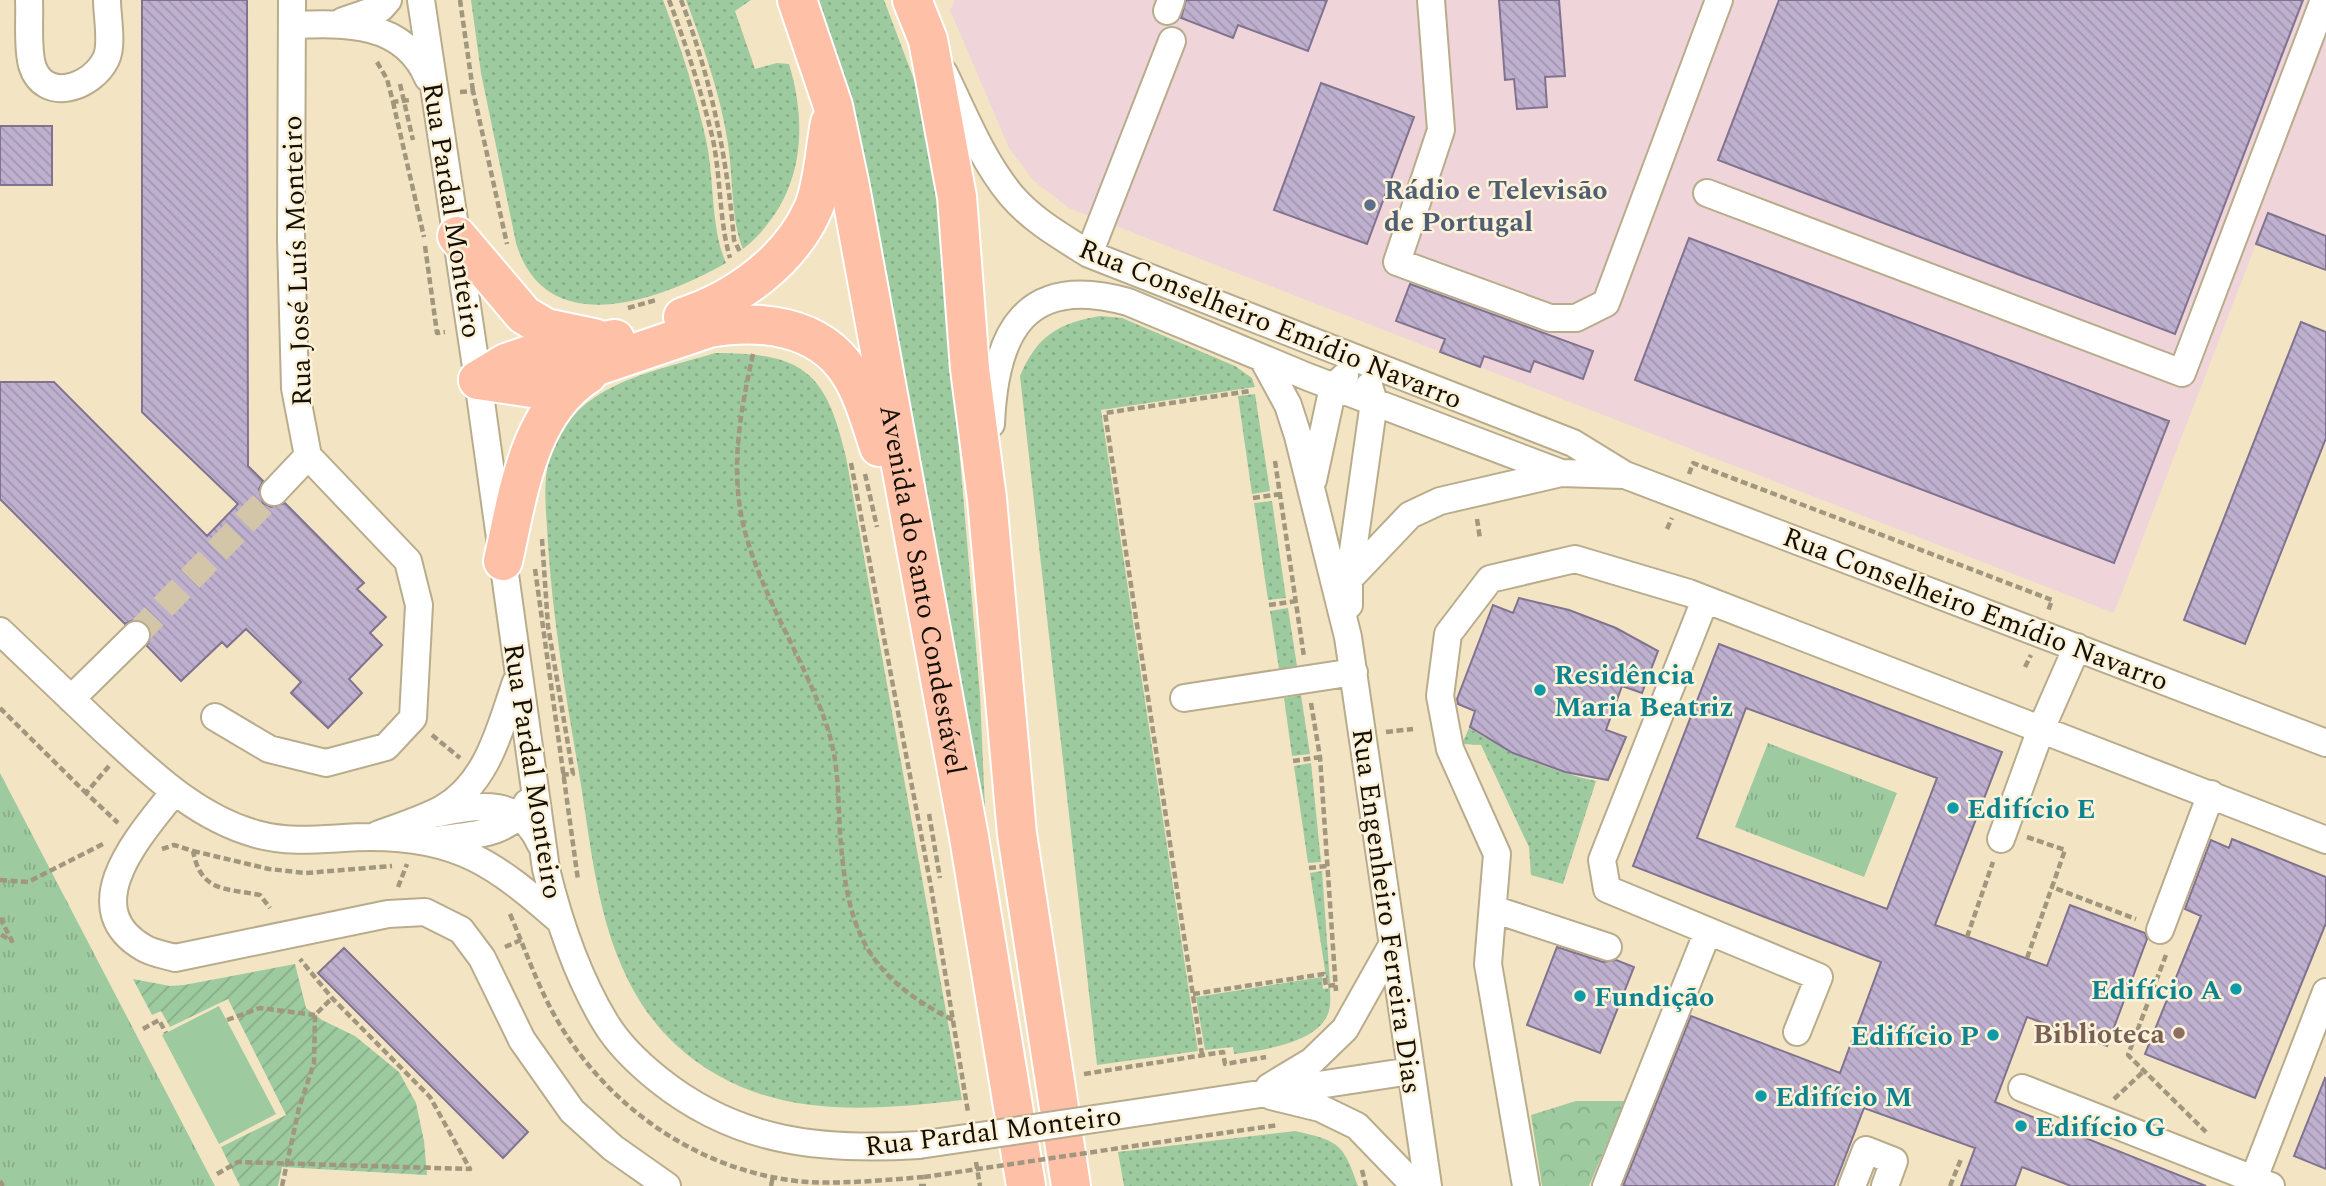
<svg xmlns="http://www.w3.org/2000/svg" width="2326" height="1186" font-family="Spectral,serif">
<defs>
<pattern id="grass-dots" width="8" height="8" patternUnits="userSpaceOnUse" patternTransform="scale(1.75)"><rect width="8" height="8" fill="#9ecaa0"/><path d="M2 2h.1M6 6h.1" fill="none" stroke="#87ac88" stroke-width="1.8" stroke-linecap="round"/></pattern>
<pattern id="forest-crowns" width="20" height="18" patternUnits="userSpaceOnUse" patternTransform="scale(1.75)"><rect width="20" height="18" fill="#9ecaa0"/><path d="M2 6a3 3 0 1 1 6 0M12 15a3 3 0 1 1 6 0" fill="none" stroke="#87ac88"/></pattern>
<pattern id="park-tufts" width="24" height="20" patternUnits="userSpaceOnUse" patternTransform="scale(1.75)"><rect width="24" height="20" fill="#9ecaa0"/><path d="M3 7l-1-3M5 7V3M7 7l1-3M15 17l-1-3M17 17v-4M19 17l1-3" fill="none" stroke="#87ac88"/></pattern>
<pattern id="garden-furrows" width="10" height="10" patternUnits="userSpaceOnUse" patternTransform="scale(1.75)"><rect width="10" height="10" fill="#9ecaa0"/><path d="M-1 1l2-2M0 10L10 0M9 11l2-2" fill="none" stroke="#87ac88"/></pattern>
<pattern id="building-back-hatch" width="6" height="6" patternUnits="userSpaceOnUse" patternTransform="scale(1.75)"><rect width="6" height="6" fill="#beb0ce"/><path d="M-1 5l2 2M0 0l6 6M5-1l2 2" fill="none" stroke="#a296af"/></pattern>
</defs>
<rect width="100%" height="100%" fill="#f3e5c4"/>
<path fill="#efd4d9" d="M955,0H2326V270L2256,244L2114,613L1069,208L1034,181L1009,148L950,10Z"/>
<path fill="url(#grass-dots)" d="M471,0H663C680,45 696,93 706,140C715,180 710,226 726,263C661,300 546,343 516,243L481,73Z
M686,0H751L735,11L755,69L777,63L789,64C810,133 801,202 743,249C731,221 733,176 728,144C721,96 703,45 686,0Z
M808,0H884L915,82L934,151L980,695L986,831Z
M1100,316L1122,318L1235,366L1252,378L1255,387L1101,410L1198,1051L1097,1065L1020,376C1037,336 1058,323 1100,316Z
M715,353C804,353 826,372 846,457L962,1100C858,1112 758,1120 675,1044C648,1019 630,988 617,955C595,898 589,833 579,773C566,697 553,621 548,544C547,522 544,499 546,477C548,460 554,444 563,430C593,380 664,369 715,353Z
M1255,394L1270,491L1252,494L1238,396Z
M1272,501L1286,598L1268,600L1254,503Z
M1288,608L1297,666L1279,669L1270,611Z
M1301,695L1310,754L1292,756L1284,698Z
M1469,728C1510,753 1549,771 1596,781L1563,884L1531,875L1529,847L1481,745L1462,744Z
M1311,763L1321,862L1308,863L1294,766Z
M1322,871L1330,983H1327L1310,873Z
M1322,977L1323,989L1330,988C1330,995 1331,1004 1329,1011C1319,1044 1261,1050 1234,1054L1233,1047L1205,1050L1196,997Z
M1295,1131C1339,1141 1343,1143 1358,1186H1124L1118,1152Z"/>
<path fill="url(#forest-crowns)" d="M1576,1101H1625L1589,1186H1542L1531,1115Z"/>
<path fill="url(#park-tufts)" d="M1768,743L1897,793L1864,877L1735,827Z
M0,773L215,1186H0Z"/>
<path fill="url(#garden-furrows)" d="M295,964L306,1008L322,1020L355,1036L399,1072L416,1103L424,1141L427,1175L282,1167L278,1186H240L221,1147L286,1115L228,999L170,1027L161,1011L152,1015L133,979L170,986L184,985Z"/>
<path fill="#9ecaa0" d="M219,1006L276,1114L219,1144L162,1035Z"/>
<path fill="url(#building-back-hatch)" stroke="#817390" stroke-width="2" fill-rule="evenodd" d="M142,0H247L248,466L263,481L259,489L263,503L271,507L285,503L364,583L357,589L386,617L370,633L382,645L349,679L362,693L328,728L291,693L301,682L246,629L227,647L222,642L181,681L147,646L151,632L147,624L133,620L125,624L0,499V382H54L207,536L238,504L142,412Z
M1186,0H1327L1308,51L1238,25L1233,38L1181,18Z
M1499,0H1559L1565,76L1545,77L1547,107L1517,109L1514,79L1505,80Z
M1779,0H2303L2175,334L1718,160Z
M1321,83L1414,117L1367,244L1274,210Z
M0,126H52V185H0Z
M2268,213L2326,236V270L2256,244Z
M1689,238L2169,421L2114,563L1635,380Z
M1410,284L1593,351L1583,379L1534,361L1530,372L1484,356L1480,367L1440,352L1445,339L1396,321Z
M2301,322L2326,332V438L2245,644L2184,620Z
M1519,598L1569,610L1616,628L1658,651L1642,693L1622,686L1606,730L1626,737L1608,780L1565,772L1513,753L1470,727L1475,711L1458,704L1457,699L1493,605L1513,613Z
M1719,644L2002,752L1935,925L2047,966L2070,905L2145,933L2147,939L2107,1046L2027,1017L1995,1102L2206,1186H2071L2022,1167L2015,1186H1961L1975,1148L1864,1108L1834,1186H1623L1691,1016L1840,1073L1881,962L1633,866ZM1746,708L1937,778L1887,909L1697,838Z
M2232,839L2326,877V923L2255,1098L2145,1054L2201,916L2185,909L2206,853L2211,840L2229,848Z
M1557,947L1603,962L1616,960L1634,967L1600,1053L1527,1025Z
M344,948L528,1132L503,1158L318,973Z
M2325,1078L2326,1079V1169L2294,1156Z"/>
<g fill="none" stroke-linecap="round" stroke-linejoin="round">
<path stroke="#d2c5a8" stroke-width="26" stroke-dasharray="26 13" stroke-linecap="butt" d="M136,635L274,492"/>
<g stroke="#b9ac8d" stroke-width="30">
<path id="minor" d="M29,0C30,20 27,46 32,65C44,104 92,88 106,59C113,45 107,16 107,0
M421,0L478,380L546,869C559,922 576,974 605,1022C618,1044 639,1064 659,1080C738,1143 822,1151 919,1145
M1431,0L1441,130L1397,262L1550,318H1576L1606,303L1719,0
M1167,11L1171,0
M343,21L381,8L388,0
M292,25C346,23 404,21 428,78
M944,73C964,114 982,160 1011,195C1032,220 1062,237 1089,254L1573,443L1625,475L2326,743
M1707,193L2182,373L2324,0
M1089,254L1172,41
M1263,359L1288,405L1298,436L1348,637L1428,1186
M991,424C995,332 1025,273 1128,302L1308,377L1561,473L1624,475
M1313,480L1333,387L1345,376
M274,492L308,456
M1349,579L1410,515L1440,501L1561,473
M1705,600L1602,860L1607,889L1819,977L1797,1032
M1349,605V579L1374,402L1369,386
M0,631C35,664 69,697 104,730C149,771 195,817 256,834C295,845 332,837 371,837C459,837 496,865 559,920
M1184,698L1354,672
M71,699L136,635
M215,717L269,749L326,763L386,747L413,718L419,605L408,561L308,456L295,388L291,239L292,0
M174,792C142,833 73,907 144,948C152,953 165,955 175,958L388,914L425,912L461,930L482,958L522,1040L572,1111L613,1148L667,1186
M439,813C479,804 521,799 540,843
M377,835C398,827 422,820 442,809C488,783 500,728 516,682
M2001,839L2041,729L2077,647
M434,840C468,835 509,837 527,803
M1493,909L1608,947
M2160,930L2211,794
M1269,1087L1312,1061L1345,1029L1391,947
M2022,1088L2271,1186
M1271,1096L1320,1108L1357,1126L1415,1186
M1148,1111L1411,1071
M1526,1186L1488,964L1497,854L1450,749L1440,696L1448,634L1490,579L1575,559L1689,593L2326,840
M1606,1186L1708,931
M1852,1186L1866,1150L1894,1161L1885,1186
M2251,1186L2326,992"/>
</g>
<g stroke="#fff" stroke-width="42">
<g id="highway">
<path id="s1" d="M797,0L833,106L850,187L969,837L1026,1186"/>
<path d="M912,0L928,40L957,197L970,369L987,499L1017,834L1071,1186"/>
<path d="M457,236L524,315L546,328L594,338"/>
<path d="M683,317C736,300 790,261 813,209C823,187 825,148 830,123"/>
<path d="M478,380L532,388L709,328C759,319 819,325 849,372C863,393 871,423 879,447"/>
<path d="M478,380L506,363L529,355L615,339"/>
<path d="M503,561C518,496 527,413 588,374"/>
</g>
</g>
<path stroke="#a1967e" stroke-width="4.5" stroke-dasharray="7 3.5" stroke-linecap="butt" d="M460,0L473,91
M669,0C686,45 702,93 713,140C721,179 719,220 730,258
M681,0C711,78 727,157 734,240L740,252
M377,62L387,79L393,102L410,100
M400,84L413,140
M460,92L473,91L507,244
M393,102L424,237
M425,246L437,333L445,332
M628,308L656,300
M753,354C743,400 734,445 738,491C744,574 805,654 829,733C839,766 838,800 840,833C847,929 865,976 953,1020
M1275,461L1304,657
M851,463L931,887L968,1112
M865,474L877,527
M1689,474L1693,463L2052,600L2048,611
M1253,498L1280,494
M1477,519L1480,539
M1667,529L1672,518
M542,539L548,626L573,774L560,775
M535,569L578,880
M1269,605L1296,601
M2025,667L2031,655
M1311,703L1320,757L1336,991
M0,708L86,793
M1386,732L1413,729
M432,735L460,758
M1293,761L1320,757
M109,766L86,793L118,823
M929,814L940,878
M2027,837L2065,850L2052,887L2136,919
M162,849L174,845L193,851C201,892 224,888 260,895L270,908
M193,851L269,869L306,873L392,866
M1309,868L1327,866
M0,880L28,882L105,843
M398,887L407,864
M510,914C522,942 532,970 545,997C593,1098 694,1173 807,1182C845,1184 885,1180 924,1177
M0,918L12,941L0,934
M1967,937L1993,862
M505,947L521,940
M2166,955L2128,1055L2206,1132
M2027,958L2052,887
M1193,994L1324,974L1326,986L1336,985
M227,1020L260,1008L315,1015
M143,1029L159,1020L166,1033
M1202,1055L1105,413L1250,391
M1084,1074L1223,1052L1225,1064L1266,1057
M2114,1099L2144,1071
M1154,1143L1278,1125
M976,1162L980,1186
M1362,1170L1366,1186
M217,1174L238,1162L470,1169L430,1097L332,998L300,959
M0,1181L3,1186
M282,1186L299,1108L314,1063L315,1015L332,998
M771,1186L773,1176
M919,1186H927
M1950,1186L1961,1159"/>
<use href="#minor" stroke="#fff" stroke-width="26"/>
<use href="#highway" stroke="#fec0a7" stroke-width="38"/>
<g stroke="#b9ac8d" stroke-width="30" stroke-linecap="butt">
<path id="minor-bridge" d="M919,1145L1148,1111"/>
</g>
<path stroke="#a1967e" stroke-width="4.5" stroke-dasharray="7 3.5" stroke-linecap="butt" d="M924,1177L1154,1143"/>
<use href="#minor-bridge" stroke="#fff" stroke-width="26"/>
</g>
<circle fill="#5c6f8a" stroke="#fdf2d8" stroke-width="2.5" cx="1370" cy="205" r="7"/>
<g fill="#0f9aa8" stroke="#fdf2d8" stroke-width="2.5">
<circle cx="1540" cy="690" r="7"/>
<circle cx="1953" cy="808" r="7"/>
<circle cx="2236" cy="989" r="7"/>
<circle cx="1580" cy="996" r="7"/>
<circle cx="1993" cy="1035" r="7"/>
<circle cx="1761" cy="1096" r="7"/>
<circle cx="2021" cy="1126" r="7"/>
</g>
<circle fill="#8d6e63" stroke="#fdf2d8" stroke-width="2.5" cx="2179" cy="1033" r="7"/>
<g text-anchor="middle" stroke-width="5" stroke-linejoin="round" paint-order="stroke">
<g font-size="28" font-weight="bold" fill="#4e5e75" stroke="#fdf2d8" text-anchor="start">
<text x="1384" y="199">Rádio e Televisão<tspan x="1384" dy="32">de Portugal</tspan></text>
</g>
<g font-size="28" fill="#151006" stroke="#fdf2d8">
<text transform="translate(453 210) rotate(81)" y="10">Rua Pardal Monteiro</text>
<text transform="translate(296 261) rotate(-92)" y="10">Rua José Luís Monteiro</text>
<text transform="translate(1271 323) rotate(22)" y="10">Rua Conselheiro Emídio Navarro</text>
<text dy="10" stroke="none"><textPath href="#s1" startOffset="604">Avenida do Santo Condestável</textPath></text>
<text transform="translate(1976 608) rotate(21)" y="10">Rua Conselheiro Emídio Navarro</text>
<text transform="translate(534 771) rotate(81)" y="10">Rua Pardal Monteiro</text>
<text transform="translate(1388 911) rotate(82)" y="10">Rua Engenheiro Ferreira Dias</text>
<text transform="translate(993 1130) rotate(-7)" y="10">Rua Pardal Monteiro</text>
</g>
<g font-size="28" font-weight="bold" fill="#0d838f" stroke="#fdf2d8" text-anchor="start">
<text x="1554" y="684">Residência<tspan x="1554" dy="32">Maria Beatriz</tspan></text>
<text x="1967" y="818">Edifício E</text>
<text x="2222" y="999" text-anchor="end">Edifício A</text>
<text x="1594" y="1006">Fundição</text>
<text x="1979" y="1045" text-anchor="end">Edifício P</text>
<text x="1775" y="1106">Edifício M</text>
<text x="2035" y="1136">Edifício G</text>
</g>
<g font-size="28" font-weight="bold" fill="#785e54" stroke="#fdf2d8" text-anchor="end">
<text x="2165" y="1043">Biblioteca</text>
</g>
</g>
</svg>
